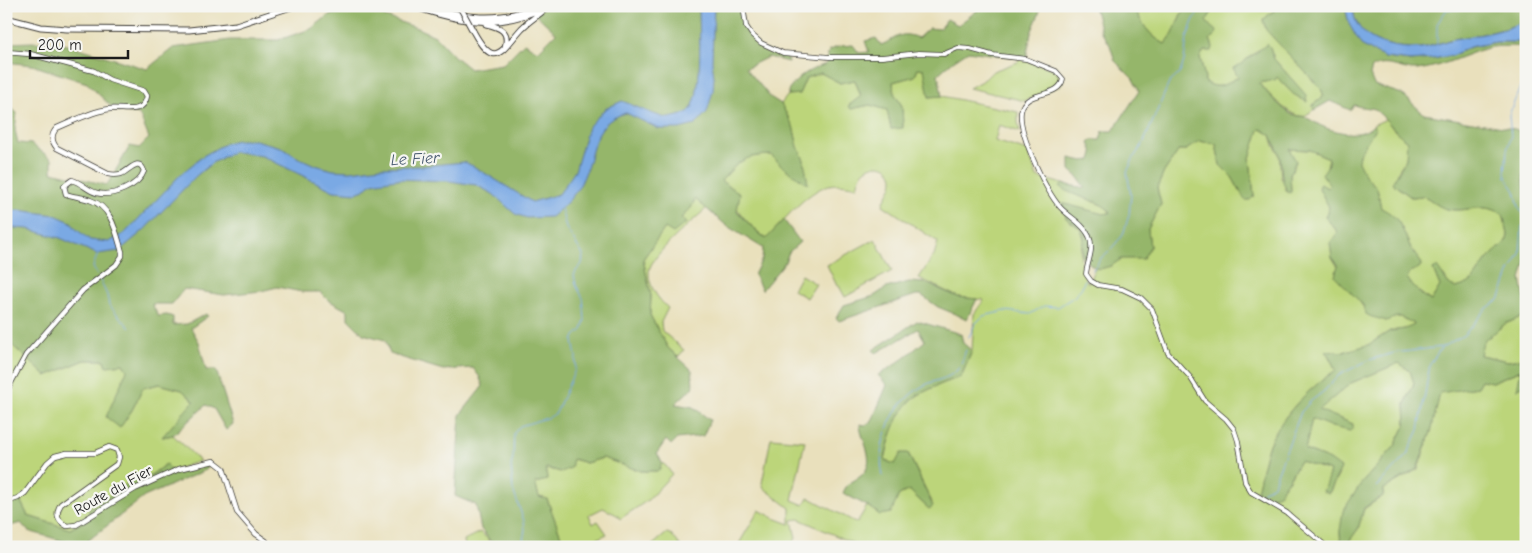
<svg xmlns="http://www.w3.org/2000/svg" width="1532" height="553" font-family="'Comic Neue',sans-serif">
<rect width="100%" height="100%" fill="#f6f6f2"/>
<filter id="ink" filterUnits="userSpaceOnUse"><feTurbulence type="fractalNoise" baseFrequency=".02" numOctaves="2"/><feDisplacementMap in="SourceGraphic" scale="10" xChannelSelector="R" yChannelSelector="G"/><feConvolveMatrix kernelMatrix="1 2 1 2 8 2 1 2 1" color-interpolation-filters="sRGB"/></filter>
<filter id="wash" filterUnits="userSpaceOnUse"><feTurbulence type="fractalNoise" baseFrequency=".0096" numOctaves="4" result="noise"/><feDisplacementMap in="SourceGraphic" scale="20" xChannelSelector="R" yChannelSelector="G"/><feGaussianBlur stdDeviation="1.12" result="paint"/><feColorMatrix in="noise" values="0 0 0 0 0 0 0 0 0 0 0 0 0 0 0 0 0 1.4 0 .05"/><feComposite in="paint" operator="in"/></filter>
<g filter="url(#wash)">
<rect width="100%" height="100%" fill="#e9e0bc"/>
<path fill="#bcd57a" stroke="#6c784b" d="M1134,6H1191L1181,14L1173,34L1165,44C1149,36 1141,23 1134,6Z
M1194,6H1279L1263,20L1266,29L1321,89L1324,96L1313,105L1314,110C1311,111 1307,115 1304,116C1291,119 1266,92 1259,82H1265L1277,77L1293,94L1298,87L1274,59L1270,47L1258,50L1241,64L1234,68L1238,77C1223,85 1219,91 1204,81L1205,78L1200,57L1204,51L1213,47L1210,39L1216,34L1206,21L1212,12L1197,9Z
M1019,58L1053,69L1062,76L1061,85L1025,101L969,88L985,79L993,71L1018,62Z
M918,68L925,69L929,97L942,96L1018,112V122L1020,132L999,125L995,141L1028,151L1037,177L1063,184L1060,187L1104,206L1109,210L1110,213L1103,214L1063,204L1066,218L1081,229L1084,238C1078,253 1080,270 1088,283L1095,268C1107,270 1113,263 1122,259C1131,254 1141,251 1150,247L1148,229L1161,204L1157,188L1164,172L1179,150H1186L1199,141L1216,144L1220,165L1232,177L1245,200L1254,196L1250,158L1258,130L1261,129L1271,135L1274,145L1279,153L1281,178L1284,182L1286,190L1291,191L1290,174L1296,162L1288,149L1310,150L1329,158L1327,167L1330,185L1328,188L1319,189L1330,207L1325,217L1338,232L1332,257L1356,297L1370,316H1376L1386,321C1390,320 1394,317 1398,317C1403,316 1408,322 1413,323L1414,326L1405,329L1390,331L1368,345L1343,352L1326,351L1336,370C1310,388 1288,409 1272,438C1265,450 1261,476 1257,491L1288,481L1300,461L1330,471L1329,493L1339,474L1330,460L1305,450L1312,418L1332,427L1353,424L1318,410L1351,383L1399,363L1410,371L1414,383L1405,404L1406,424L1395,446L1360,485L1340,531L1341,547H861L799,519L792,520L796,538L791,547H737L759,510L774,518L790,524V508L764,488L762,483L771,438L805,441L792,500L804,505L808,497L857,523L867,506L880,515L899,495L909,490L929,509L932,502L908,453L895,464L885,461C889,440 896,411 914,398C924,390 949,381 961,377L972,351L974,314L984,300L958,297L919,278L934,255L938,242L883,205C885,195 893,190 893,179C892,163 873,161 863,172C860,176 858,182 857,187C848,185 838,183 829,185C806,192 782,222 767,239C743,221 734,206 721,181C740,160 742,156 771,155L784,168L804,160L798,147L793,126L781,104L788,95L799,94L806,78L821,73L840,83L855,80L861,97L848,106L851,109L870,105L887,110L891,129L903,127L902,106L894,93L893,82L915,76Z
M1386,119L1393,129L1407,141L1408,145L1406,159L1398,171L1397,187L1411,197C1415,197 1420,196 1423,196C1430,198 1437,206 1444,208C1465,215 1479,200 1503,214L1508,234L1507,240C1501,247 1493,253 1487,260C1475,275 1476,284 1455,288L1448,283L1444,276L1433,269L1440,286L1431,301L1414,288L1407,278L1410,272L1419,268L1422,264C1418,258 1412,251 1409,244C1401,227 1400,217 1381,209L1377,188L1365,175L1357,161L1359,155L1375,128L1373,125Z
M695,199L707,208C694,220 651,255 649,271C648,286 658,299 668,308L661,322L662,331L684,350L678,357L668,348L650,315L651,296L643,259L665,228L686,223L681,219L691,208Z
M875,239L892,271L845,297L839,286H837L827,265Z
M801,275L816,284L807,298L793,290Z
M1526,315V358L1508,361L1480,355L1482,342L1505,324Z
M6,341C11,342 39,370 46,376L85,360H104L106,366L123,364L127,370L121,387L120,427L132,410L143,388L159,384L182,390L194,402L163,437L173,435L200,461L171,471L166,464L145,479L138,475C115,494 96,515 70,529L28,516L20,500L6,507Z
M1522,370L1518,388L1526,384V547H1345L1358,529L1364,509L1383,496L1384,489L1418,469L1431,432L1440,392L1477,387L1481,380L1492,382Z
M603,458L640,471H658L662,463L666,466L672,474L648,500L620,519L617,515L603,508L589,515L593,524L598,521L607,534L588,543L590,547H565L547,499L539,497L535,483L547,480L546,468L561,472L572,459L586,463Z
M480,532L488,539L490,547H465L464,540Z
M667,533L672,535L681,547H650Z"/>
<path fill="#95b66a" stroke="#586943" d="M527,6H740L744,28L762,49L787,57L788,62L768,57L746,68L770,97L781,104L793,126L798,147L804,160L808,184L784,168L771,155C743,156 739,161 721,181L740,193L737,211L754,229L766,239L784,220L800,242L789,252L785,262L762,290L754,275L762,259L763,248L727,226L695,199L691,208L681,218L686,223L673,233L665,228L643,259L651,296L650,315L668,348L692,370L693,387L675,404L693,407L710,420L703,436L677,439L671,445L666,440L657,453L662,463L659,471H640L603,458L586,463L573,459L571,468L561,472L546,468L547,480L535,483L539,497L547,499L565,547H495L481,529L476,505L455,496L460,415L483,386L479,376L473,368L443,370L390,354L385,340L363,334L348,319V311L328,300L320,292H302L277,287L261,291L224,295L184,289L172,304H152L158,316L167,315L173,317V325L187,324L206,314L208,316L191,328L199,342L206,370H216L233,424L226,430L214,409L206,405L173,435L162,437L194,401L182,390L159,384L143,388L132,410L120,428L106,417L127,370L123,364L106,366L104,360H85L46,376C39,370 11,343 6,341V137L8,136L6,130V103L17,113L15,130L18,143L31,144L52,159V172L107,185L130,146L139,148L149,138L139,114L116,111L87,83L32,65L6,62V43L34,42L69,45L147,69L173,48L230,40H278L311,29L329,15L367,7L386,17L417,28L435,36L455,57L470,69L503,64L524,43L538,51L556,33Z
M983,6H1040L1039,14L1031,33L1026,59L968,51L953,61L938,74L942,96L929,97L924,69L918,68L915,76L893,82L894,93L902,106L903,128L891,129L887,110L870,105L851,109L848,106L861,96L855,80L840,83L821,73L806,78L799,94L788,95V91C800,75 807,71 826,64L829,50L841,46L853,45L859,53L869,52L865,41L876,38L881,45C897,39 899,30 918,38L929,28L939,29L947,19L958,25Z
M1094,6H1134C1141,23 1149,36 1165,44L1173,34L1181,14L1191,6L1206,12H1212L1206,21L1212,28L1217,31L1216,34L1210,39L1213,47L1212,51H1204L1200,57L1205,78L1204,81C1219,91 1223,85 1238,77L1233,68L1241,64L1267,44L1270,47L1274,59L1306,95L1307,102L1293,94L1277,77L1275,80L1259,83C1265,91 1285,112 1293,115C1297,116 1301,116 1305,117C1312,120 1318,125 1326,128C1340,133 1363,138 1373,125L1375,128L1359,155L1358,161L1365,175L1377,188L1381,208C1400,217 1401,227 1409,244C1412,252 1418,258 1422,264L1419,268L1410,272L1407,278C1414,288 1420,295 1431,301L1440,286L1433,269L1437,267L1448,283L1455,288C1476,284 1475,275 1487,260C1493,253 1501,247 1507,240L1508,234L1503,214C1479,200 1465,215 1444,208C1437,206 1430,198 1423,196C1420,196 1415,197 1411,197L1392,183L1406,159L1407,141C1399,135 1393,128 1387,121C1383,116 1379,114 1375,109C1368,107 1361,108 1354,105L1350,110L1330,101L1314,110L1313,105L1324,96L1321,89L1266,30L1263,20L1279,6H1345L1349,24L1385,58L1411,61L1451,56L1470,47L1496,42H1526V46C1514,47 1499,45 1487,48C1464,55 1442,67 1417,70C1402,71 1387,59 1372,68L1370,75L1374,85L1402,94L1424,114L1515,129L1526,134V171L1523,175L1526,200V261L1521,279L1526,305V315L1505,324L1483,342L1480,355L1508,361L1526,358V384L1517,389L1521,370L1492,382L1481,380L1477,387L1440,393L1431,432L1417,469L1384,489L1383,496L1364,508L1358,529L1345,547H1341L1340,531L1343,511L1360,485L1395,446L1406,424L1405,404L1414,383L1410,371L1399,363L1351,383L1319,410L1353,424V429L1350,431L1332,427L1312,419L1305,450L1330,460L1341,468L1329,493L1323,492L1330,471L1300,461L1279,494L1267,498L1257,491C1261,476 1265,451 1272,438C1288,409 1310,388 1336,370L1326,351L1343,352L1368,345L1390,331L1405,329L1414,325L1413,323C1408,322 1403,316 1398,317C1394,317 1390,320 1386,321C1379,318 1371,318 1366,314L1363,305L1335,276L1338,265L1332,257L1330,243L1338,232L1325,217L1329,207L1319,189L1320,184L1328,188L1330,185L1322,174L1327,167L1329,158L1310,150L1289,149L1296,161L1290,174L1291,192L1289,193C1279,181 1283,167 1279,154C1278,148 1273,142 1271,135L1261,129L1259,130L1250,158L1254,196L1250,200H1245L1232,177L1220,165L1216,144L1199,141L1186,150H1179L1164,172L1157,188L1161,204L1148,229L1150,247L1143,259H1121L1111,266L1100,269L1095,268L1082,257V245L1084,238L1081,229L1066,218L1062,203L1103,214L1110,213L1109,210C1095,198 1075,198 1060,187L1063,184L1085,188L1077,176L1070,170V158L1083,161L1091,160L1093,153L1089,142L1091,140H1100L1103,131H1113L1139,91L1133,79L1115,61L1110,45L1101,32Z
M1353,6H1425L1430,9L1436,6H1526V22C1518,23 1511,27 1504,29C1487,34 1471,36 1454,39C1443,41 1432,47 1420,48C1391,49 1353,41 1353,6Z
M909,282L926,283L958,297L977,299L967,319L938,307L921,295H916L839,321L836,318L844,305L874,296L886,288Z
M917,321L961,334L963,343L972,351L961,377C950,380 923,391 914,398C898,410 887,443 885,461L895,464L901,453H908L933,506L929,509L909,490L899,495L891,513L880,515L871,508L843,493C848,480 855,482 863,474C877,459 860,439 860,424L865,425L871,423L887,385L878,375C895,366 910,353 925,341L918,329L876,353L873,350Z
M166,464L174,474L210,465L206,470L144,497L81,546L28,531L21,523L6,527V507L20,500L28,516L70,529L89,519V508L120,489L138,475L146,479Z"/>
<path fill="#7aa9e4" stroke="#4b6280" d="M699,6H714L712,61L714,77L713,91L707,112L695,125L679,129H659L626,113C589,123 596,154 581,183C574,197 563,207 551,217L527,218L515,214L493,194L476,185L449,181L396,179L372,183L364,190L356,193L334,191L262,156L246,153L233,152L212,163L196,176L143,231L119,251L97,254L60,238L28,229L14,228L6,231V215L12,211L19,210L55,215L71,222L76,229L90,240L109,242L125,233L182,173L203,156L226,143L237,140H255L281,147L295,156L315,165L333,170L350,171L381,167L422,166L464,162L473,166L532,202L559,194L575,171L588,127L605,109L622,101C631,104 662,119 669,118C674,117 684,115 688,112C704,101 699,26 699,6Z
M1345,6H1353C1353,41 1392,49 1420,48C1432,47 1443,41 1454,39C1471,36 1487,34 1504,29C1511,27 1518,23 1526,22V42H1496L1470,47L1451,56L1432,59L1411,61L1385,58L1361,45L1349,24Z"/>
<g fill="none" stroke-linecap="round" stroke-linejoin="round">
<path stroke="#7aa9e4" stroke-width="1" d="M1437,44V24L1447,9H1460L1468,6
M1525,75L1526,73
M1521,85L1509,115L1511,136L1507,150L1505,172L1506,177L1515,191L1519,207L1523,213
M1092,271L1101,258L1110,250L1123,235L1129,215L1131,195L1127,172L1134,157L1143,144L1169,83L1180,73L1184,61L1187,38L1193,21L1200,9
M97,275L93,267L98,253
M100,280L107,295L109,305L130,328
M969,337L975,324L983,316L1005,311L1030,314L1044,306L1058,307L1075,296L1082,287L1085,279
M883,476C875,442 893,401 925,385C935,380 948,379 956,371C962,366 963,357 966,350
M1374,489L1407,455L1419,430L1430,364L1441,348
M1262,492L1273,485L1301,412L1311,401L1324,391L1339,375L1369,360L1394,353L1442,347L1464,335L1487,308L1499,300L1510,271L1520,254L1522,226
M522,547L525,529L524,521L513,490L511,466L513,457L514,433L520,426L550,417L556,413L575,370L576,357L573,341L575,336L582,330L585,320L583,298L576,285L574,275L576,271L582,264L583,255L566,228L561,208"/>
</g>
</g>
<g filter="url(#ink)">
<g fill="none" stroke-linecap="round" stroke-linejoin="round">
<g stroke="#3b3934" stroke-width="5.5">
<path id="tertiary" d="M743,6L746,26L752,35L761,43L783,53L829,57H882L919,53L944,54L958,48L970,49L992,55L1026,59L1056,71L1063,79C1059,100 1024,88 1021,112C1018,133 1046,191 1060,207C1069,217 1083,223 1089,236C1095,249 1087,262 1086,274L1091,281L1098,285L1122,289L1141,298L1152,309L1168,353L1190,377L1205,401L1226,419L1234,429L1238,441L1245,482L1251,492L1287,513L1327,547"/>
</g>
<g stroke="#3b3934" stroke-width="6">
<path id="secondary" d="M6,52L30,54L94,71L110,80L144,91L147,96C146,102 144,106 138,108C130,111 119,108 110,109C92,111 74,121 57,128C51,134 51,141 57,148L108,174C113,175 116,175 121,174C129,171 139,156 144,171C139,186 112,197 97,193C88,191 82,183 72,180L64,186L66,194C74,197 82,197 90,200C112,207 116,232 122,252V256L116,265L83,290L26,355L6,392
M6,502L18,498L25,493L47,463L55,456L67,453H95L109,447L117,450L119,457L117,464L61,504C55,513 57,521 67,526L76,525L135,489L179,469L214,461L223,468L237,512L256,534L266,541L268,547"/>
</g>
<g stroke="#3b3934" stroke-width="7">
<path id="trunk" d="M413,6C460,23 501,30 547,6
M424,6C462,17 499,24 536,6
M481,6H505
M6,18L41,27L67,29L189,30L236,25L294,6
M486,24C500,27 510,31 505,47
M473,31C495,71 501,51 522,28C529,21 537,16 544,10"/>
</g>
<use href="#tertiary" stroke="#fff" stroke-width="4"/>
<use href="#secondary" stroke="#fff" stroke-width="4.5"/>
<use href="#trunk" stroke="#fff" stroke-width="5"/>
<g stroke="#3b3934" stroke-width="7" stroke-linecap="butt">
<path id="trunk-bridge" d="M460,7L473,31"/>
</g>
<use href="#trunk-bridge" stroke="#fff" stroke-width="5"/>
</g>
</g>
<g text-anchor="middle" stroke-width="4.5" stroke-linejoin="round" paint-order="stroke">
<g font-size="15" fill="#1c1c1c" stroke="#f6f6f2">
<text transform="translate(113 490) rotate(-29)" y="5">Route du Fier</text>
</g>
<g font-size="16" font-style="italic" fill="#42546c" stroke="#f6f6f2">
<text transform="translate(415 158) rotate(-3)" y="6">Le Fier</text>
</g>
</g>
<rect width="1532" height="553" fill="none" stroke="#f6f6f2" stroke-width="25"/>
<path d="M30 50v8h98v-8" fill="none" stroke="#1c1c1c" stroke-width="2.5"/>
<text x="38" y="50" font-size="15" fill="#1c1c1c" stroke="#f6f6f2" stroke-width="4" paint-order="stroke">200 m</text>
</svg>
